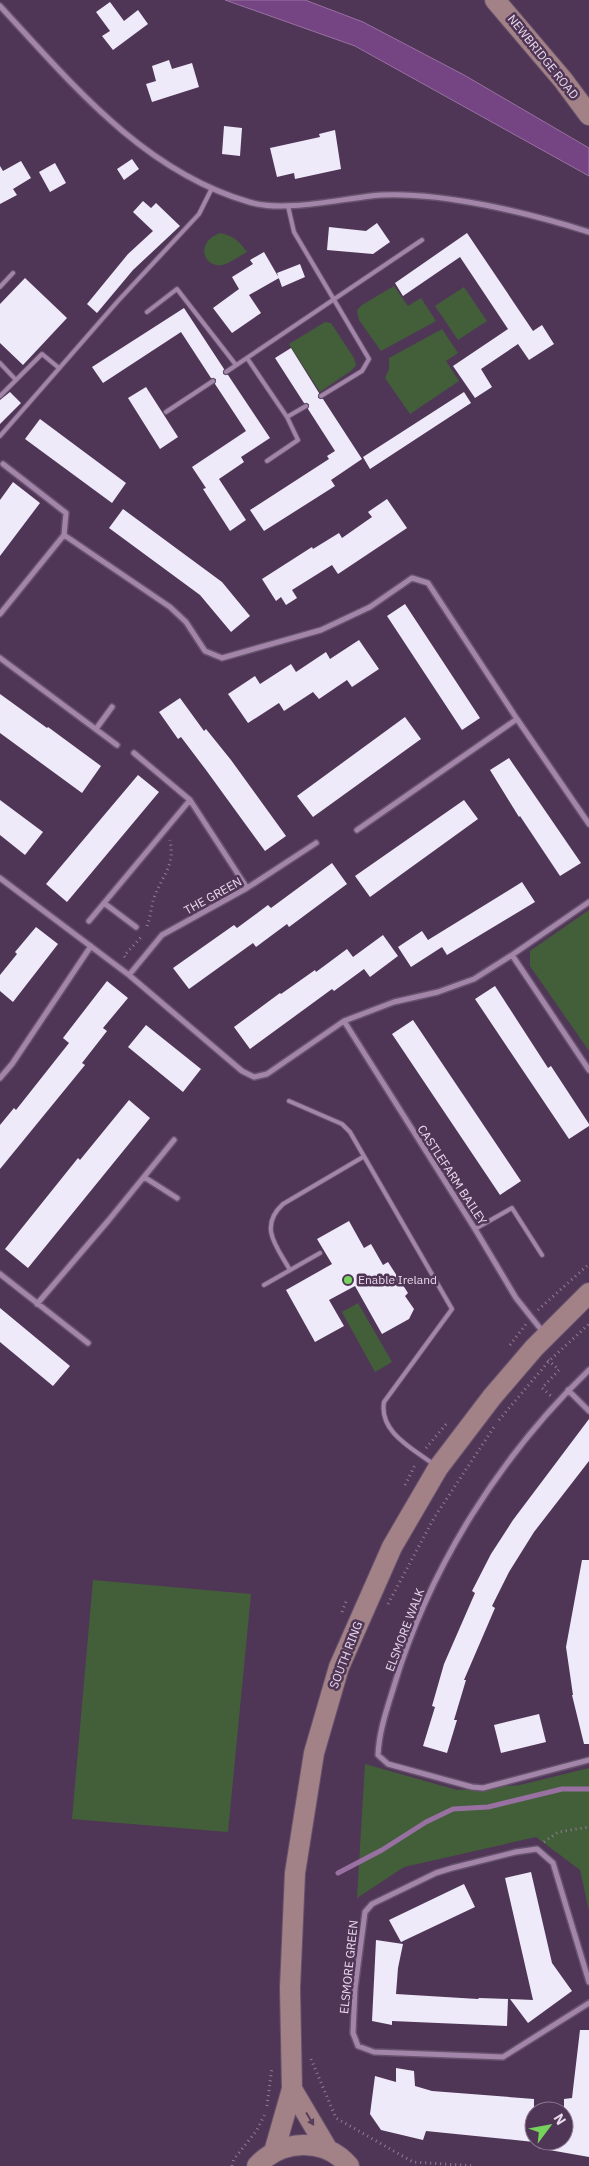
<svg xmlns="http://www.w3.org/2000/svg" width="589" height="2166" font-family="'IBM Plex Sans',sans-serif">
<rect width="100%" height="100%" fill="#503656"/>
<path fill="#425f3a" d="M220,233C234,236 239,241 247,252C239,256 231,263 222,265C203,268 195,242 220,233Z
M394,286L408,306L421,298L436,321L381,351L359,320L357,310L362,305Z
M464,287L487,321L458,340L435,306Z
M325,322L331,323L354,358L356,365L352,370L320,392L289,344Z
M442,329L458,353L446,361L459,381L410,414L385,378L389,369V358Z
M589,910V1051L530,966V951Z
M358,1303L392,1362L375,1372L342,1312Z
M93,1580L251,1594L228,1832L72,1819Z
M365,1764L457,1790L520,1785L589,1768V1911L580,1870L536,1837L404,1867L357,1898Z"/>
<path fill="#754482" stroke="#9871a2" d="M225,0H305L363,22L464,75L589,148V176L355,46Z"/>
<g fill="none" stroke-linecap="round" stroke-linejoin="round">
<path stroke="#9871a2" stroke-width="5" d="M338,1873L382,1850L426,1822L453,1809L488,1807L562,1789H589"/>
</g>
<path fill="#efeafa" d="M110,2L124,21L138,10L148,24L113,50L102,36L110,31L96,12Z
M169,60L172,69L192,63L199,87L152,102L146,84L156,81L152,66Z
M224,126L242,128L240,156L222,154Z
M335,130L341,169L295,179L294,173L277,177L270,148L320,137L319,134Z
M132,159L139,169L124,180L117,169Z
M21,161L31,178L13,189L17,195L0,204V166L3,171Z
M55,163L66,183L50,192L39,172Z
M143,201L151,208L156,203L180,226L133,270L97,313L87,304L128,254L153,231L133,212Z
M377,223L390,242L373,254L327,250L329,227L366,231Z
M467,233L533,331L542,325L554,344L529,360L518,344L481,369L492,387L475,398L453,366L508,329L460,257L403,296L395,283Z
M264,252L279,278L249,295L261,313L232,333L213,308L239,289L232,277L253,264L250,260Z
M300,264L305,277L282,287L277,273Z
M25,278L67,318L23,365L0,343V304Z
M184,308L224,369L223,374L228,375L270,438L241,457L244,462L219,479L246,520L230,531L203,489L206,488L192,467L246,431L215,384L216,379L211,378L181,332L103,383L92,367Z
M291,348L319,393L318,398L323,399L362,459L331,480L335,486L264,531L250,510L329,459L327,456L335,451L308,409L309,404L304,403L275,358Z
M146,387L178,437L160,449L128,398Z
M10,392L21,403L0,424V400Z
M464,392L471,403L370,469L363,457Z
M40,419L126,483L112,503L25,439Z
M13,482L40,503L0,556V500Z
M387,499L407,528L338,574L332,565L292,590L297,598L286,605L281,597L276,601L262,579L312,547L313,549L339,533L342,538L372,517L368,512Z
M123,509L222,582L250,616L231,632L200,595L109,528Z
M405,604L480,718L462,730L387,616Z
M359,640L379,669L352,687L347,680L319,699L313,692L284,711L279,703L248,723L228,694L255,676L260,684L291,664L296,672L326,652L330,659Z
M0,694L47,728L48,727L101,766L82,793L0,733Z
M180,698L204,731L206,729L231,760L286,836L265,851L206,770L181,737L178,739L159,712Z
M405,717L421,739L313,817L297,796Z
M509,758L581,863L560,876L520,816L519,817L490,770Z
M138,775L159,792L67,902L46,884Z
M0,800L43,832L25,855L0,835Z
M464,800L478,819L370,897L355,876Z
M332,863L347,884L289,927L287,924L256,947L253,943L189,989L173,968L234,925L237,928L268,905L271,908Z
M522,882L535,902L447,955L442,947L411,967L398,947L422,931L428,940Z
M36,927L58,944L13,1002L0,991V975L17,954L15,952Z
M383,935L398,956L370,977L364,969L334,991L332,989L250,1049L234,1027L280,993L281,994L315,970L316,972L347,949L353,957Z
M107,981L128,998L103,1028L107,1031L82,1063L85,1065L0,1169V1125L14,1108L16,1110L69,1043L63,1038Z
M495,986L548,1068L551,1066L589,1124V1126L569,1139L475,999Z
M413,1020L521,1181L500,1195L392,1034Z
M146,1025L201,1069L183,1092L128,1047Z
M129,1100L150,1118L28,1268L5,1249L78,1158L80,1160Z
M349,1221L364,1248L371,1244L383,1265L388,1262L408,1293L405,1296L414,1309L409,1319L382,1334L355,1286L329,1300L344,1326L315,1342L286,1290L332,1264L317,1239Z
M0,1308L70,1366L53,1386L0,1342Z
M589,1419V1461L534,1532L509,1572L492,1606L495,1608L464,1680H466L454,1720H457L447,1753L423,1746L435,1707L432,1706L444,1664L475,1593L472,1591L491,1554L513,1520Z
M582,1560H589V1744H584L572,1695H573L566,1647Z
M539,1714L546,1742L501,1753L494,1725Z
M531,1872L552,1963L572,1991L528,2023L510,1999L533,2000L505,1878Z
M464,1884L475,1907L401,1942L389,1920Z
M376,1940L403,1944L398,1968L396,1994L478,1999L479,1998L508,1999L507,2026L392,2021V2025L372,2021Z
M580,2030H589V2157L538,2148L539,2141H564V2099L572,2098Z
M396,2068L414,2071L415,2086L432,2091L534,2099V2142L426,2131L423,2140L381,2130L370,2114L375,2076L396,2082Z"/>
<g fill="none" stroke-linecap="round" stroke-linejoin="round">
<g stroke="#67526d" stroke-width="6">
<path id="service" d="M288,206L294,232L369,359L362,371L321,396
M0,287L13,273
M147,312L177,289L236,365
M247,358L287,417L298,440L267,461
M0,363L16,380
M226,372L422,240
M0,396L42,354L59,368
M166,412L213,381
M287,417L306,406
M0,436L118,301L199,214L212,188
M289,1101L342,1124L350,1132L452,1309L384,1402C379,1432 412,1448 433,1464
M475,1229L512,1208L542,1255
M290,1270C277,1247 258,1227 283,1204L363,1157
M264,1285L320,1253"/>
</g>
<g stroke="#67526d" stroke-width="8">
<path id="minor" d="M0,6C72,84 143,171 249,202C285,213 343,198 381,195C444,192 529,213 589,232
M3,464L66,513L64,535L170,607L186,622L205,651L222,658L321,630L370,607L412,578L428,583L517,719
M0,614L64,535
M0,658L117,745
M96,729L112,707
M134,753L190,800L247,888
M357,830L517,719L589,824
M0,878L129,975L242,1071L254,1077L267,1074L344,1021L394,1002L438,992L474,979L512,955
M589,902L512,955L589,1070
M104,903L136,927
M89,921L190,800
M129,975L162,935L247,888L316,843
M344,1021L475,1229L516,1298L543,1332
M0,1078L12,1064L91,946
M144,1177L177,1198
M0,1274L88,1343
M37,1304L108,1221L174,1140
M589,1370C500,1456 430,1566 394,1686C387,1709 379,1731 378,1755L388,1764L472,1787L483,1788L589,1760
M568,1390L589,1411
M589,1982L553,1863L537,1849L516,1852L452,1868L436,1873L372,1904L365,1912L355,1988L353,2033L358,2046L374,2052L503,2057L589,2003"/>
</g>
<g stroke="#67526d" stroke-width="22">
<path id="secondary" d="M495,0L563,80L589,115
M292,2089L328,2150
M274,2152L292,2089L290,1988L295,1873L314,1753L339,1667L392,1547L438,1468L492,1397L534,1348L589,1293
M257,2166C281,2139 325,2137 349,2166"/>
</g>
<path stroke="#917c96" stroke-width="3" stroke-dasharray="1 4" stroke-linecap="butt" d="M147,926C151,916 151,905 155,895C164,873 175,865 170,840
M125,957L124,956L142,936
M538,1310L589,1264
M510,1345L526,1324
M548,1360L559,1370L542,1388L551,1396
M499,1420L549,1361L589,1324
M426,1448L448,1422
M405,1485L416,1463
M388,1604L434,1518L494,1427
M342,1612L347,1599
M544,1842L558,1832L589,1827
M311,2059L336,2118L413,2162L475,2166
M267,2106L272,2067
M232,2166L234,2159L257,2130L265,2114"/>
<use href="#service" stroke="#a285a9" stroke-width="4"/>
<use href="#minor" stroke="#a285a9" stroke-width="5"/>
<use href="#secondary" stroke="#a28286" stroke-width="20"/>
</g>
<defs><path id="oneway-solid" d="M-6-.8H1V-3.2L6.5 0L1 3.2V.8H-6Z" transform="scale(1.25)"/></defs>
<use fill="#583e5b" href="#oneway-solid" transform="translate(310 2119) rotate(59)"/>
<circle fill="#75d25b" stroke="#503656" stroke-width="2" cx="348" cy="1280" r="5"/>
<g text-anchor="middle" stroke-width="5" stroke-linejoin="round" paint-order="stroke">
<g font-size="12" fill="#e9d9ed" stroke="#503656">
<text transform="translate(543 57) rotate(51)" y="4">NEWBRIDGE ROAD</text>
<text transform="translate(213 896) rotate(-29)" y="4">THE GREEN</text>
<text transform="translate(452 1175) rotate(57)" y="4">CASTLEFARM BAILEY</text>
<text transform="translate(405 1630) rotate(-69)" y="4">ELSMORE WALK</text>
<text transform="translate(346 1655) rotate(-69)" y="4">SOUTH RING</text>
<text transform="translate(349 1967) rotate(-84)" y="4">ELSMORE GREEN</text>
</g>
<g font-size="12" fill="#e9d9ed" stroke="#503656" text-anchor="start">
<text x="358" y="1284">Enable Ireland</text>
</g>
</g>
<g transform="translate(549 2126) rotate(58)"><circle r="24" fill="#503656" stroke="#8d7792"/>
<path d="M0-4L9 19L0 12L-9 19Z" fill="#75d25b"/>
<text y="-8" font-size="14" font-weight="bold" text-anchor="middle" fill="#e9d9ed">N</text>
</g>
</svg>
